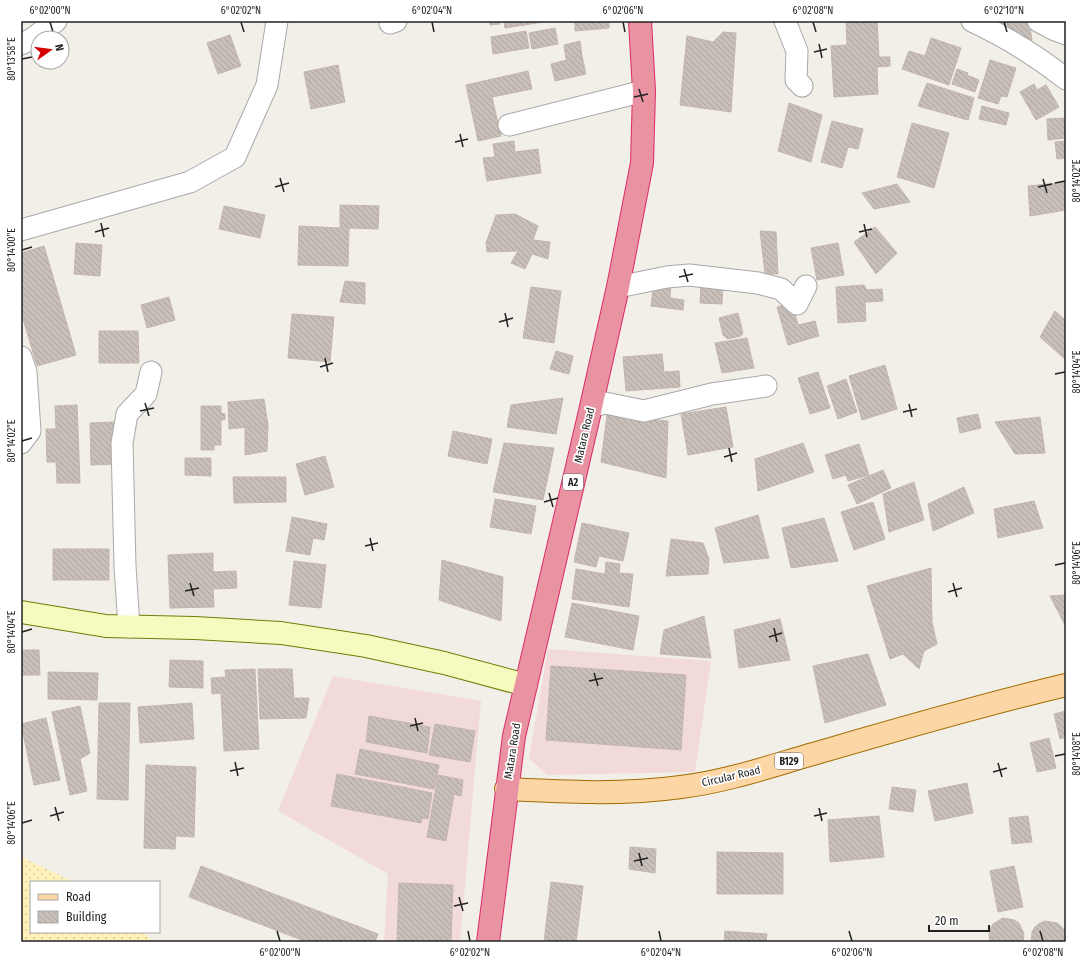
<svg xmlns="http://www.w3.org/2000/svg" width="1087" height="963" font-family="'Fira Sans Condensed',sans-serif">
<defs>
<pattern id="sand-dots" width="8" height="8" patternUnits="userSpaceOnUse"><rect width="8" height="8" fill="#fff1ba"/><path d="M2 2h.1M6 6h.1" fill="none" stroke="#dacea0" stroke-width="1.8" stroke-linecap="round"/></pattern>
<pattern id="building-back-hatch" width="6" height="6" patternUnits="userSpaceOnUse"><rect width="6" height="6" fill="#c7bfb8"/><path d="M-1 5l2 2M0 0l6 6M5-1l2 2" fill="none" stroke="#aba49e"/></pattern>
</defs>
<rect width="100%" height="100%" fill="#f2efe9"/>
<path fill="#f2dad9" d="M548,649L711,661L695,772L547,775L529,758Z
M333,676L481,701L460,942H384L388,874L278,811Z"/>
<path fill="url(#sand-dots)" d="M21,857L74,882H31V932H143L154,942H21Z"/>
<path fill="url(#building-back-hatch)" stroke="#c4b6ab" d="M490,21H500V24L490,25Z
M504,21H550L505,28Z
M575,21H609V28L575,31Z
M846,21H877L879,57H890V66L877,67L878,94L834,97L831,46L847,45Z
M999,21H1029L1032,40L1019,38L1001,46Z
M555,28L558,44L532,49L529,33Z
M526,31L529,48L493,54L491,37Z
M723,32L736,33L731,112L680,105L687,36L713,42Z
M230,35L241,66L218,74L207,43Z
M931,38L961,48L949,85L902,69L909,51L925,56Z
M580,41L582,56L566,59L564,45Z
M582,56L586,74L555,81L551,64Z
M990,60L1016,68L1007,97L1001,96L998,104L978,98Z
M338,65L345,102L311,109L304,72Z
M957,69L968,73L967,75L979,80L975,92L952,84Z
M528,71L532,89L492,97L501,136L478,141L466,85Z
M927,83L974,98L968,120L918,106Z
M1034,84L1037,90L1046,85L1059,107L1036,120L1020,92Z
M789,103L822,115L811,162L778,151Z
M982,106L1009,113L1006,125L979,119Z
M1066,118V138L1048,140L1047,119Z
M832,121L863,129L858,149L848,147L842,168L821,162Z
M912,123L949,133L934,188L897,177Z
M514,141L515,152L538,149L541,173L487,181L483,158L495,157L493,144Z
M1066,141V158L1057,159L1055,142Z
M1066,182V210L1030,216L1028,186Z
M897,184L910,202L874,209L862,193Z
M340,205L379,206L378,229L349,228L348,266L298,265L299,226L340,228Z
M224,206L265,215L260,238L219,229Z
M515,214L538,226L533,240L550,242L548,259L532,254L525,269L511,263L518,251L487,252L486,243L496,215Z
M875,227L897,253L876,274L854,242Z
M760,231L776,232L778,274H765Z
M76,243L102,245L100,276L74,274Z
M838,243L844,275L817,280L811,248Z
M44,246L76,355L37,366L21,312V253Z
M345,281L365,283V304L340,302Z
M654,281L671,283L670,298L684,300L683,310L651,306Z
M701,282L723,283L722,304L700,303Z
M864,285L867,290L882,289L883,301L865,302L866,321L838,323L836,287Z
M531,287L561,291L554,343L523,338Z
M169,297L175,320L147,328L141,305Z
M792,303L798,325L815,321L819,336L788,345L777,307Z
M1055,311L1066,321V360L1040,337Z
M738,313L743,333L741,336L728,339L723,335L719,318Z
M292,314L334,317L330,362L288,358Z
M99,331H138L139,363H99Z
M747,338L754,368L722,373L715,343Z
M556,351L573,356L569,374L550,369Z
M662,354L664,372L679,371L680,387L626,391L623,357Z
M885,365L897,409L862,420L849,376Z
M818,372L830,408L810,414L798,378Z
M846,379L857,412L838,419L827,386Z
M563,398L556,434L507,427L511,405Z
M264,399L268,425L229,429L228,402Z
M77,405L80,483H57L56,462H47L46,429H56L55,406Z
M201,406H221V413L225,414V420H221V445H214V450H201Z
M726,407L733,447L688,455L681,414Z
M978,414L981,428L960,433L957,418Z
M607,415L668,421L666,478L601,462Z
M1040,417L1045,453L1015,454L995,422Z
M114,422L116,464L91,465L90,423Z
M268,425L267,451L245,455V427Z
M453,431L492,439L487,464L448,456Z
M504,443L554,448L543,500L493,492Z
M803,443L814,472L758,491L755,459Z
M859,444L869,475L848,481L846,475L833,479L825,455Z
M325,456L334,487L305,495L296,464Z
M185,458H211V476L185,475Z
M883,470L891,488L857,504L848,485Z
M233,477H286V502L234,503Z
M914,482L924,520L889,532L883,494Z
M964,487L974,513L933,531L928,504Z
M495,499L536,506L531,534L490,527Z
M1034,501L1043,528L998,538L994,509Z
M873,502L885,539L854,550L841,512Z
M758,515L769,558L724,563L715,528Z
M292,517L327,524L324,540L313,538L310,555L286,551Z
M824,518L838,561L791,568L782,528Z
M582,523L629,533L623,561L599,556L596,567L574,562Z
M671,539L703,543L709,559L708,574L666,576Z
M53,549H109V580H53Z
M213,553V572L236,571L237,588L213,589L214,607L170,608L168,555Z
M442,560L503,577L501,621L439,600Z
M294,561L326,565L321,608L289,605Z
M606,562L620,564L619,573L633,574L629,607L572,599L576,569L605,574Z
M931,568L932,622L937,644L924,651L919,669L903,654L890,659L867,586Z
M1066,595V627L1050,596Z
M572,603L639,616L633,650L565,637Z
M704,616L711,658L660,654L664,630Z
M780,619L790,660L739,668L734,630Z
M21,650H39L40,675H21Z
M868,654L886,705L825,723L813,666Z
M170,660L203,661V688L169,687Z
M551,666L686,675L681,750L546,740Z
M255,669L259,749L224,751L221,693L212,694L211,678L226,677L225,670Z
M258,669H292L294,698H309L306,718L260,719Z
M48,672L98,673L97,700L48,699Z
M99,703H130L128,800L97,799Z
M192,703L194,739L140,743L138,707Z
M80,706L90,753L80,759L87,791L70,795L52,712Z
M1066,711V737L1060,739L1054,714Z
M369,716L430,727L427,753L366,742Z
M46,718L60,780L34,785L21,724Z
M435,724L475,731L470,762L429,755Z
M1049,738L1056,768L1037,772L1030,743Z
M360,749L439,765L434,789L355,774Z
M146,765L196,767L194,837L176,836L175,849L144,848Z
M337,774L432,793L428,819L422,818L421,823L331,806Z
M438,775L463,780L461,796L454,794L446,841L427,837Z
M967,783L973,813L935,821L928,791Z
M892,787L916,790L913,812L889,809Z
M879,816L884,857L830,862L828,820Z
M1028,816L1032,842L1012,844L1009,818Z
M630,847L656,849L655,873L629,869Z
M717,852L783,853V894H717Z
M201,866L378,934L375,942H307L189,897Z
M1014,866L1023,907L998,912L990,871Z
M551,882L583,886L576,942H544Z
M399,883L453,885L451,942H397Z
M1003,918L1014,920L1019,923L1024,934L1023,942H990L989,934L990,929L993,924Z
M1045,921L1057,923L1061,926L1065,931L1066,942H1031L1032,932L1035,927L1040,923Z
M725,931L767,934L766,942H724Z"/>
<g fill="none" stroke-linecap="round" stroke-linejoin="round">
<g stroke="#a9a9a9" stroke-width="23">
<path id="street" d="M785,21L797,51L796,80L802,86
M972,21C1006,37 1037,56 1066,79
M1038,21L1055,30L1066,34
M390,23L396,21
M21,44L32,39L56,21
M509,125L644,91
M21,230L190,182L235,157L267,85L277,21
M618,287L667,277L689,275L758,283L781,289L797,304L806,286
M21,357L26,372L30,431L21,443
M591,407L605,403L644,411L712,394L766,386
M129,627L125,566L122,443L127,414L146,394L151,372"/>
</g>
<g stroke="#707d05" stroke-width="24">
<path id="secondary" d="M21,612L106,626L195,628L281,633L366,646L444,663L526,685"/>
</g>
<g stroke="#a06b00" stroke-width="24">
<path id="primary" d="M506,789C564,792 623,795 681,787C731,781 779,763 827,750C906,727 986,704 1066,685"/>
</g>
<g stroke="#dc2a67" stroke-width="24">
<path id="highway" d="M488,942L514,736L591,407L618,287L642,163L644,91L640,21"/>
</g>
<use href="#street" stroke="#fff" stroke-width="21"/>
<use href="#secondary" stroke="#f7fabf" stroke-width="22"/>
<use href="#primary" stroke="#fcd6a4" stroke-width="22"/>
<use href="#highway" stroke="#e892a2" stroke-width="22"/>
</g>
<path fill="none" stroke="#222" stroke-width="1.5" d="M50,22L53,32M241,22L244,32M432,22L434,32M623,22L625,32M813,22L816,32M1004,22L1007,32M819,44L822,58M814,52L827,49M22,59L32,57M639,89L643,102M634,97L648,94M460,134L463,147M455,142L468,139M280,178L284,192M1043,179L1047,193M1055,183L1065,181M275,187L289,183M1038,187L1052,184M101,223L104,237M864,224L867,237M95,232L109,228M859,232L872,229M22,250L32,247M684,269L688,282M679,277L693,274M505,313L508,327M499,322L513,318M325,358L328,372M320,367L333,363M1055,374L1065,372M145,403L149,416M909,404L912,417M140,411L154,408M903,412L917,409M22,441L32,438M729,448L732,462M724,457L737,453M549,493L553,507M544,502L558,498M370,538L373,551M365,546L378,543M1055,565L1065,563M190,583L194,596M953,583L957,597M185,591L199,588M948,592L962,588M774,628L777,642M22,632L32,629M769,637L782,633M594,673L598,686M589,681L603,678M415,718L418,731M410,726L423,723M1055,756L1065,754M235,762L238,776M998,763L1002,777M230,771L244,768M993,772L1007,768M55,807L59,821M819,808L822,821M50,816L64,812M814,816L827,813M22,823L32,820M639,853L642,866M634,861L648,858M459,897L463,911M454,906L468,903M277,931L280,941M468,931L470,941M659,931L661,941M849,931L852,941M1040,931L1043,941"/>
<g text-anchor="middle" stroke-width="3.5" stroke-linejoin="round" paint-order="stroke">
<g fill="#fff" stroke="#646464" stroke-width="1">
<rect x="563" y="474" width="20" height="16" rx="3"/>
<rect x="775" y="753" width="28" height="16" rx="3"/>
</g>
<g font-size="10" font-weight="bold" fill="#222">
<text x="573" y="486">A2</text>
<text x="789" y="765">B129</text>
</g>
<g font-size="11" fill="#222" stroke="#fff">
<text transform="translate(584 435) rotate(-77)" y="4">Matara Road</text>
<text transform="translate(512 751) rotate(-81)" y="4">Matara Road</text>
<text transform="translate(731 776) rotate(-13)" y="4">Circular Road</text>
</g>
</g>
<rect width="1087" height="963" fill="none" stroke="#ffffff" stroke-width="44"/>
<rect x="30" y="881" width="130" height="52" fill="#ffffff" stroke="#a7a7a7"/>
<rect x="38" y="894" width="20" height="6" fill="#fcd6a4" stroke="#a7a7a7"/>
<text x="66" y="901" font-size="12" fill="#222222">Road</text>
<rect x="38" y="911" width="20" height="12" fill="url(#building-back-hatch)" stroke="#a7a7a7"/>
<text x="66" y="921" font-size="12" fill="#222222">Building</text>
<g transform="translate(50 50) rotate(76)"><circle r="19" fill="#ffffff" stroke="#a7a7a7"/>
<path d="M0-3L7 15L0 10L-7 15Z" fill="#d40000"/>
<text y="-6" font-size="11" font-weight="bold" text-anchor="middle" fill="#222222">N</text>
</g>
<path d="M929 925v6h60v-6" fill="none" stroke="#222222" stroke-width="2"/>
<text x="935" y="925" font-size="12" fill="#222222" stroke="#ffffff" stroke-width="3" paint-order="stroke">20 m</text>
<rect x="22" y="22" width="1043" height="919" fill="none" stroke="#222" stroke-width="1.5"/>
<g font-size="10" text-anchor="middle" fill="#222">
<text x="50" y="14">6°02'00"N</text>
<text x="241" y="14">6°02'02"N</text>
<text x="432" y="14">6°02'04"N</text>
<text x="623" y="14">6°02'06"N</text>
<text x="813" y="14">6°02'08"N</text>
<text x="1004" y="14">6°02'10"N</text>
<text transform="translate(11 59) rotate(-90)" y="4">80°13'58"E</text>
<text transform="translate(1076 181) rotate(-90)" y="4">80°14'02"E</text>
<text transform="translate(11 250) rotate(-90)" y="4">80°14'00"E</text>
<text transform="translate(1076 372) rotate(-90)" y="4">80°14'04"E</text>
<text transform="translate(11 441) rotate(-90)" y="4">80°14'02"E</text>
<text transform="translate(1076 563) rotate(-90)" y="4">80°14'06"E</text>
<text transform="translate(11 632) rotate(-90)" y="4">80°14'04"E</text>
<text transform="translate(1076 754) rotate(-90)" y="4">80°14'08"E</text>
<text transform="translate(11 823) rotate(-90)" y="4">80°14'06"E</text>
<text x="280" y="956">6°02'00"N</text>
<text x="470" y="956">6°02'02"N</text>
<text x="661" y="956">6°02'04"N</text>
<text x="852" y="956">6°02'06"N</text>
<text x="1043" y="956">6°02'08"N</text>
</g>
</svg>
